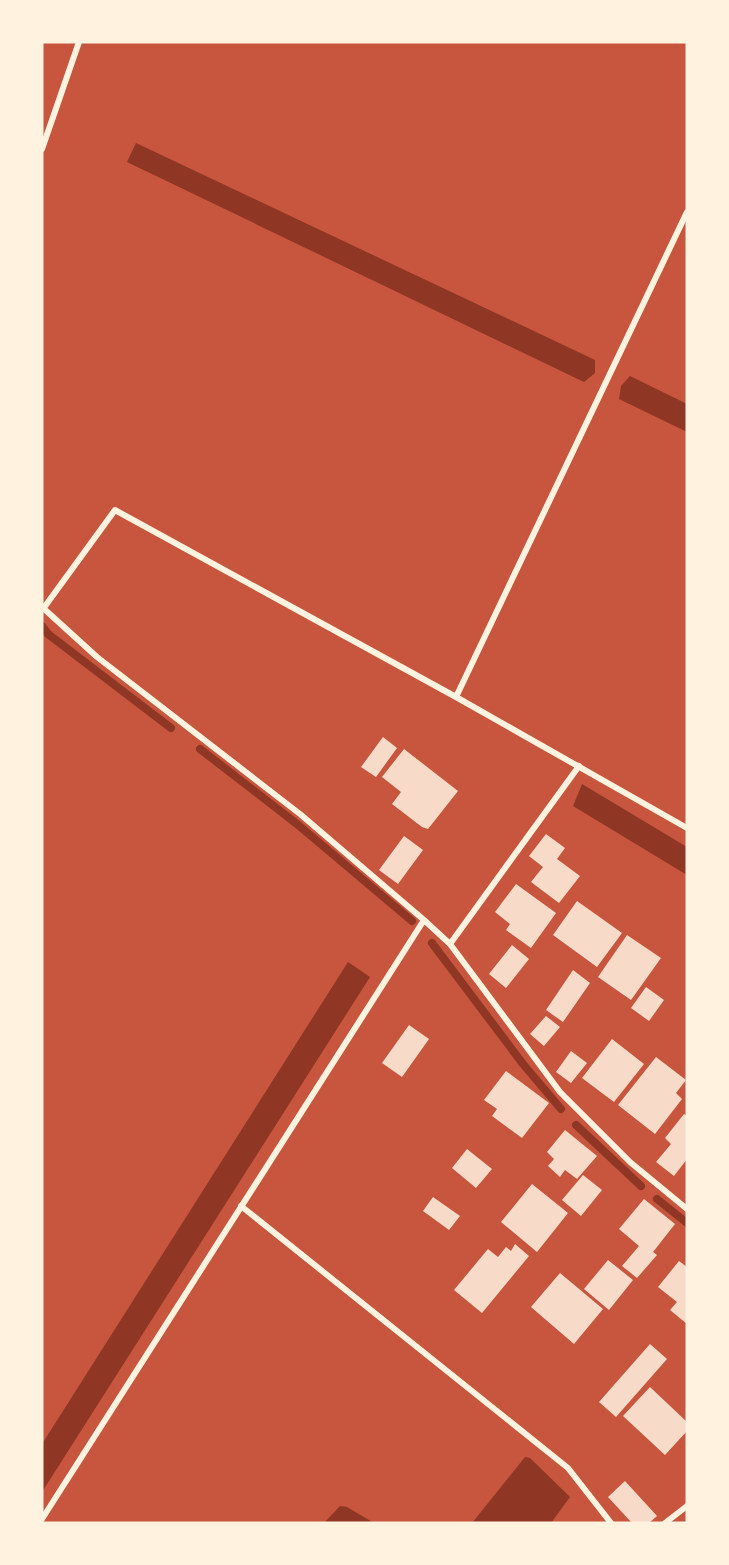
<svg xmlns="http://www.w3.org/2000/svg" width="729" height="1565" font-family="Lora,serif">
<rect width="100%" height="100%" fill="#c8553d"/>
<path fill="#8f3625" d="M136,143L595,360V373L584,382L127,162Z
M630,376L687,404V432L619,399L621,386Z
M582,784L687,847V875L573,806Z
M348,962L370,977L42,1492V1444Z
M525,1457L530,1458L570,1497L551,1523H472Z
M340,1506L347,1507L374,1523H324Z"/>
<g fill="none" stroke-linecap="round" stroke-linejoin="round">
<path stroke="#8f3625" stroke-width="8" d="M42,626L48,634L171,728
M200,749L297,824L412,921
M432,943L523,1064L561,1109
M576,1125L641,1186
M657,1199L687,1223"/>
</g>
<path fill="#f7dbc8" d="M383,737L397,748L376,777L361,767Z
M404,749L458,791L428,829L422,827L392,804L401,792L382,777Z
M546,834L565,848L557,859L580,876L559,903L531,882L543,867L529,856Z
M404,836L423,850L398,884L379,870Z
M516,884L556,913L531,948L506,930L510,924L495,912Z
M577,901L622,933L597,967L553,935Z
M627,935L661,958L631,1000L598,977Z
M512,945L529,959L506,988L489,974Z
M573,970L590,983L563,1022L546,1010Z
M646,987L664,1000L649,1021L631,1008Z
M546,1016L560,1027L544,1046L530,1034Z
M409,1025L429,1039L402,1077L382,1063Z
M612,1039L644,1064L614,1102L582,1078Z
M571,1051L587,1063L571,1083L556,1072Z
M656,1057L686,1080L676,1093L682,1099L655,1134L618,1105Z
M506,1071L549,1103L522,1138L492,1116L497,1109L484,1100Z
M684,1114L687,1116V1159L674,1176L656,1162L671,1144L665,1138Z
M565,1130L597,1156L577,1179L565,1170L560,1177L548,1166L554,1159L547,1152Z
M467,1149L492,1169L476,1188L452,1168Z
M583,1175L602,1190L581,1216L562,1200Z
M532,1184L568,1213L537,1252L501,1222Z
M433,1197L460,1216L449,1230L423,1211Z
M644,1199L675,1224L653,1252L657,1255L637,1278L622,1266L639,1246L619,1229Z
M515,1244L529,1256L482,1313L454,1290L488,1249L498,1257L506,1247L511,1251Z
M608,1260L633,1280L609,1310L584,1289Z
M679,1261L687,1267V1324L670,1310L677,1302L658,1287Z
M560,1273L603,1309L574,1344L531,1307Z
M650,1344L667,1359L616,1417L599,1402Z
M650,1387L687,1422V1431L665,1455L623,1416Z
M625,1481L657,1516L649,1523H632L608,1497Z"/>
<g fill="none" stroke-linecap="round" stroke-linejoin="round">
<path stroke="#fff3e0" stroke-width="6" d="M42,149L79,42
M42,607L97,657L300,814L424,920L450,944L560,1092L630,1162L687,1209
M43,609L115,510L456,697L687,828
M456,697L687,212
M450,944L579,766
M241,1206L568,1468L611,1523
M42,1519L424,920
M665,1523L687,1506"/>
</g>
<rect width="729" height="1565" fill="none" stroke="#fff3e0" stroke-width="87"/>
</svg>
